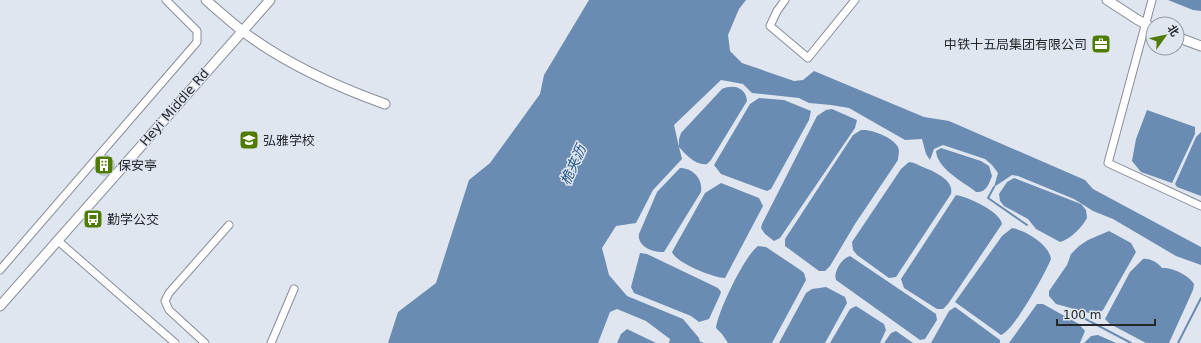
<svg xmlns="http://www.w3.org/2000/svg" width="1201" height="343" font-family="'DejaVu Sans','Noto Sans SC',sans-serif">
<rect width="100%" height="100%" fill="#dfe6f0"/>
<path fill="#6a8cb2" d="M589,0H746L739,9L728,35L730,51L742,63L794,81L803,80L814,71L924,117L949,121L1085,180L1093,189L1201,247V265L1176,256L1113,219L1093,211L1074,199L1018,176L1012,175L994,187L998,173L992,165L985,159L943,145L934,149L930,160L926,154L922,139L905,140L849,108L831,105L809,103L799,98L752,93L743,84L721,80L674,125L679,147V139L681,133L722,89C733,84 746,87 747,101L711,160L707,164C696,166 685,154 679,147L682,159L653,190L636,223L616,226L602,248L609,275L627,296L683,319L699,338L700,343H669L670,339L646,321L617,309L610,312L598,343H388L398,312L436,283L469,180L490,163L540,94L544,75Z
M1168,0H1201V11L1193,10Z
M759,98L784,100L811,111L809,120L771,189L767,191L721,174L714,165L750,104Z
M832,109L857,120L855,128L780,238L774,241L765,234L761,228L762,224L817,116L826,110Z
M1147,110L1195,127V134L1172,183L1141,172L1132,161L1136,139Z
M861,130C871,129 893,137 898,147C900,151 898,156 898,160L855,224L830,266L825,271H819L785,246V239L853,135Z
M1201,132V196L1177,187L1175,184L1196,137Z
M941,148L981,161L989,166L992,176C989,184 986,193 976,192C964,182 937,169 936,151Z
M909,162L914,163C926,169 955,177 951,194L896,277L889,278L857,255L853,250L852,242L901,169Z
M680,168C693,168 703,179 701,192L664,252C654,253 637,247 639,234L657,192Z
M1014,178L1081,204L1086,210L1087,218C1082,227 1071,239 1060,242L1036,229L1028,219L1004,206L1000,201L999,194L1007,182Z
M721,183L759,198L763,206L725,278C714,278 676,263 672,252L705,193Z
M956,195C968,197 1000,211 1002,224L948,304L943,309H937L904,288L901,279Z
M1012,228C1025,230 1050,245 1051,259C1046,272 1013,332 1001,335L955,302L1002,236Z
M1109,231L1131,243L1136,252L1103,310L1096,315L1056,304L1049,296V291L1067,265L1071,254L1079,246L1088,240Z
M758,246L766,247L799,269L804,273L806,280L772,343H728L722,334L716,328C718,311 745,255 758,246Z
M640,253L647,254L718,288L721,292L720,295L709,319L699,322L691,316L634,293L631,287Z
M850,256L936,314L937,320L925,339L920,340L836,280C833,272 842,258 850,256Z
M1143,259C1150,258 1158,263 1162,268C1171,267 1189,275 1194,284L1193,290L1169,343H1146L1110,324L1105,319L1130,272Z
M826,287L845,297L847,303L825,343H779L806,293L812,289Z
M1037,304H1043L1079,324L1085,331L1080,343H1009Z
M856,306L884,324L886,330L880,343H830L850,309Z
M955,307L1000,340V343H931L949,311Z
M627,329L656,343H617L621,334Z
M896,331L913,343H884L891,333Z
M1098,335L1116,343H1084L1091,336Z"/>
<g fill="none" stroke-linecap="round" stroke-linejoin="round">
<path stroke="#6a8cb2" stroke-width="2" d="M994,187L988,198L1027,225
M1078,315L1131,343
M697,342L702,343
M1178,343L1201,298"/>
<g stroke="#878d96" stroke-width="9">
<path id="minor" d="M785,0L777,11L770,26L808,58L855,0
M1152,0L1108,163L1201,206
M98 165a6 6 0 1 1 12 0a6 6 0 1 1-12 0Z
M57,240L175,343
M0,270L197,42V31L166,0
M205,343L169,310L165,301L169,293L229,225
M271,343L294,289"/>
</g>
<g stroke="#878d96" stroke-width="11">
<path id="tertiary" d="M206,0C217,10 229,20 241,30C284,63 335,86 385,104
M1107,0L1138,20L1153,28
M1177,37L1201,46
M0,306L270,0"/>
</g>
<use href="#minor" stroke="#fff" stroke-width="7"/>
<use href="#tertiary" stroke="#fff" stroke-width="9"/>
</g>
<defs>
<g id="office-square" transform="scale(1)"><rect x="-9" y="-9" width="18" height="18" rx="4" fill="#4e7b00" stroke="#dfe6f0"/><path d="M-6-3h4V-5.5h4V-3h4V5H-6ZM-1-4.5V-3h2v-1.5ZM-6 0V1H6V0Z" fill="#fff"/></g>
<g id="school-square" transform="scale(1)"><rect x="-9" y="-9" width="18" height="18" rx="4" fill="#4e7b00" stroke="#dfe6f0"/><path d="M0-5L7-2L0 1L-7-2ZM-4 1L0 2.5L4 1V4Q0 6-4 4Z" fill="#fff"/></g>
<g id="building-square" transform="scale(1)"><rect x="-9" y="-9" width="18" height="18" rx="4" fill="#4e7b00" stroke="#dfe6f0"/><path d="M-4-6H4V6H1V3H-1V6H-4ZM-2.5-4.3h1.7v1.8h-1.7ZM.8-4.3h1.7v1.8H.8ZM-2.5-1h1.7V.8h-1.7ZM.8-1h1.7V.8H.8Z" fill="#fff"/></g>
<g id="bus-square" transform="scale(1)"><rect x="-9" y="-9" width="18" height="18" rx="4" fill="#4e7b00" stroke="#dfe6f0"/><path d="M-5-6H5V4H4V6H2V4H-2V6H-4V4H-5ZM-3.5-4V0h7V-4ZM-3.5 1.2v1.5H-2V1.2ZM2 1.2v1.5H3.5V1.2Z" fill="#fff"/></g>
</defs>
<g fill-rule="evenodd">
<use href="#office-square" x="1101" y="44"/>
<use href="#school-square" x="249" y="140"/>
<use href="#building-square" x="104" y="165"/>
<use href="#bus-square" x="93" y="219"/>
</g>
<g text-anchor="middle" stroke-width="3" stroke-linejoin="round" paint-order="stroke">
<g font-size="13" fill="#25272b" stroke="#dfe6f0" text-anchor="start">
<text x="1087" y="49" text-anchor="end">中铁十五局集团有限公司</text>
<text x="263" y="145">弘雅学校</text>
<text x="118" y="170">保安亭</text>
<text x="107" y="224">勤学公交</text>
</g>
<g font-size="13" fill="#25272b" stroke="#dfe6f0">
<text transform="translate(174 107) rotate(-49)" y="5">Heyi Middle Rd</text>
</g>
<g font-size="14" font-style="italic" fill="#235487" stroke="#dfe6f0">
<text transform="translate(573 165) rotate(-66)" y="5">桅夹沥</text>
</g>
</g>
<g transform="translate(1165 36) rotate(57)"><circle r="19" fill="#dfe6f0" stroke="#959aa1"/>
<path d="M0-3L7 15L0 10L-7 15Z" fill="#4e7b00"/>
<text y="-6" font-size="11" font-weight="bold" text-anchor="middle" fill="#25272b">北</text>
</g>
<path d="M1057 319v6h98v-6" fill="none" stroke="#25272b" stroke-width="2"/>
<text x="1063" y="319" font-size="12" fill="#25272b" stroke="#dfe6f0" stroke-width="3" paint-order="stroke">100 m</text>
</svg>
